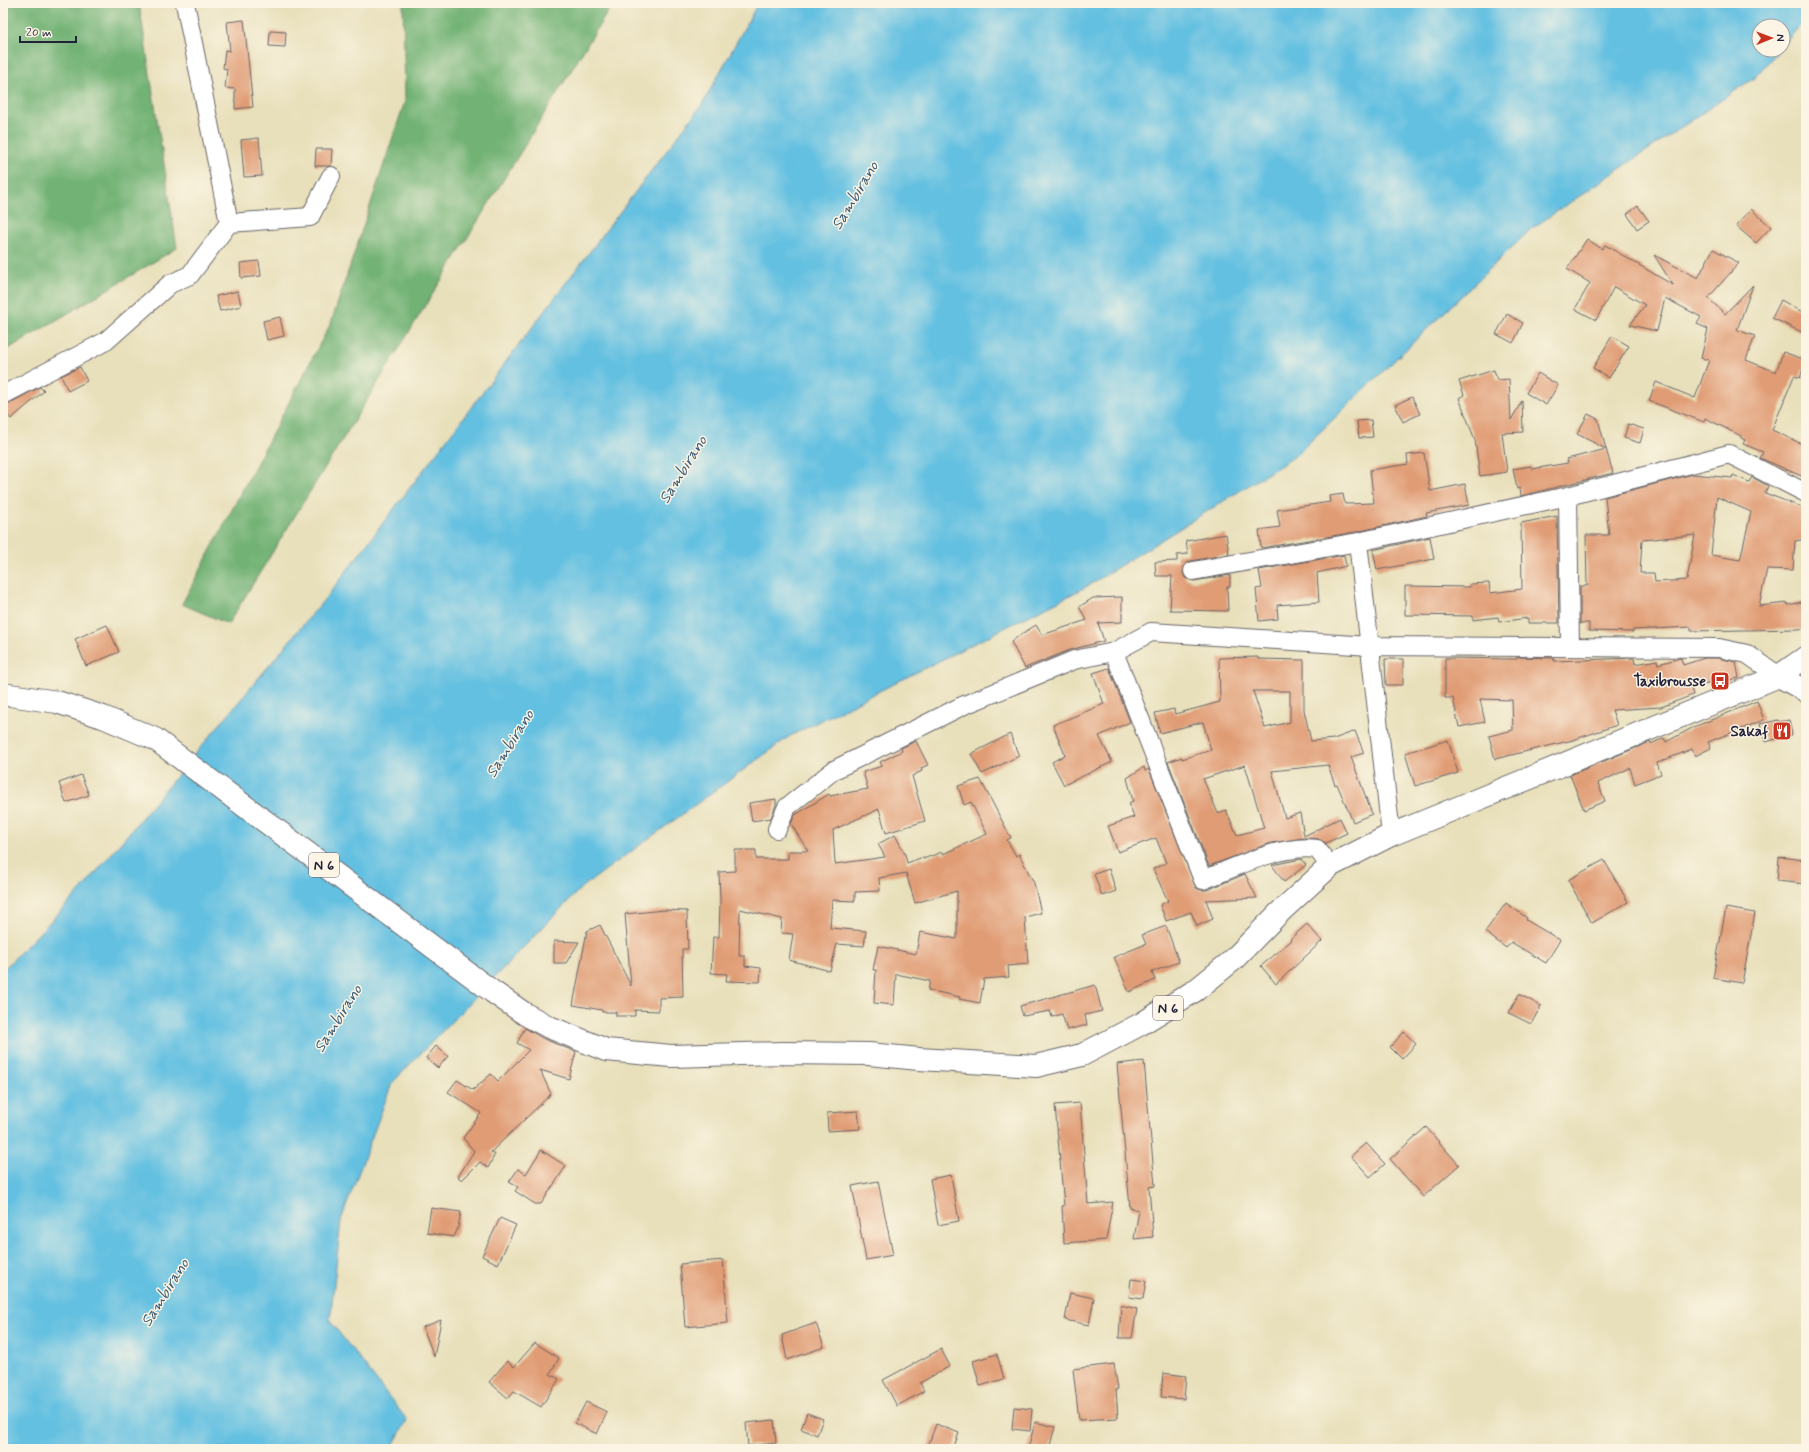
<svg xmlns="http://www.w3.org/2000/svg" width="1809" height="1452" font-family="Mynerve,sans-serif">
<rect width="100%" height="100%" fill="#fcf5e5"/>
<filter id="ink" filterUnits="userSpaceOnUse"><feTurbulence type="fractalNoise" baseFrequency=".025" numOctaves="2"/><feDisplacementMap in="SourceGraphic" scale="8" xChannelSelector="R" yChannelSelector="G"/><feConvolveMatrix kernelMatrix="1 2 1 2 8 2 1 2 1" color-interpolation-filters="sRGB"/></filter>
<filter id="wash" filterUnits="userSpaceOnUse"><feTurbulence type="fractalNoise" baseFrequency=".012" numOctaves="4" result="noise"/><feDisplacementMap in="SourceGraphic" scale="16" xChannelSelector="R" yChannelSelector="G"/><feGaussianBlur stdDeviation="0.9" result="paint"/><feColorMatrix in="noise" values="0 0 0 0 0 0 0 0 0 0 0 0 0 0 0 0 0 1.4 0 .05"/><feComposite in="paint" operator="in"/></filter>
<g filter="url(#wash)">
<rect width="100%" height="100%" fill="#e8e0bb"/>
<path fill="#72b274" stroke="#4a6a58" d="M3,3H139L177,248L3,352Z
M403,3H613L228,624L182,604L331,323L405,101Z"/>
<path fill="#63c0e1" stroke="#42718e" d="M758,3H1806V19L1783,45V26H1759V50H1779L1754,78L1531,229L1294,457L1086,587L790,736L581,888L392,1083L341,1220L330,1321L407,1420L391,1449H3V970L82,889L329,594L703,103Z"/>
<g id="blocks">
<path fill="#e09c75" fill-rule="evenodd" d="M244,20L253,107L235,109V89L225,88L227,69L223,68L225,50L230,51L227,22Z
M270,31L286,32L285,47L269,46Z
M259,138L262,176L244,177L241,140Z
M316,149H332L331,166H315Z
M1638,206L1649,221L1637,229L1627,214Z
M1751,209L1771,227L1756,243L1736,226Z
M1587,239L1602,249L1605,245L1673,285L1654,255L1698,278L1713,249L1739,263L1708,298L1725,314L1753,285L1737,330L1755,336L1746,360L1776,372L1783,352L1806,360L1800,378L1794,376L1772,430L1806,446V478L1760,458L1763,452L1743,444L1745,440L1741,438V436L1705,418L1704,422L1649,401L1656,382L1695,398L1709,360L1701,358L1708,329L1697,324L1701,317L1665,298L1657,331L1630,325L1645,305L1614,287L1596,320L1575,309L1590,283L1567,269Z
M259,261L261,276L241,278L240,263Z
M238,291L241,306L220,311L216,296Z
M1781,300L1806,314V334L1772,318Z
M1507,314L1523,323L1513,343L1496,334Z
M280,317L284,336L267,340L263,321Z
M1612,336L1629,346L1609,378L1593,368Z
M80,367L87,381L68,391L61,376Z
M1494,370L1497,380L1509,379L1511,420L1522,401L1523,432L1502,433L1507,472L1480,476L1475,440L1459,398L1464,395L1459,381Z
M1538,373L1558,385L1546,405L1526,393Z
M40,387L44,391L11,419L3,409L6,405Z
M1412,397L1420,414L1403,422L1395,405Z
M1588,414L1598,419L1606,449L1577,434Z
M1371,420L1373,437L1359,438L1357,421Z
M1628,424L1644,429L1640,443L1624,438Z
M1606,449L1613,473L1521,496L1520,488L1517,489L1513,469L1531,466L1532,469L1568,463L1567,459Z
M1424,453L1430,491L1465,484L1469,505L1426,513L1427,516L1356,532L1261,548L1259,530L1280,527L1277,510L1330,502L1329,496L1343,494L1345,504L1374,503L1370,470L1408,464L1407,455Z
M1693,474L1732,478L1733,475L1749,482L1752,477L1768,486L1765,493L1806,509V539L1795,541L1793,570L1767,569L1759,606L1788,603V605L1806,601V628L1798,629L1691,631V627L1633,630V632L1589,631V623H1580V586H1587L1586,535H1609L1605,497ZM1717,497L1751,512L1740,560L1711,555ZM1695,535L1687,580L1655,582L1654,573H1640L1642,540Z
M1557,516L1559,623H1528V618L1499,622L1498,617L1473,620V616L1405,615V586L1470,587V584L1489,583L1490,593L1522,589L1521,523Z
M1226,534L1229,554L1191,561L1186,563L1183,572L1185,578L1194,581L1230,575V587H1227L1228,611L1170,610L1172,576H1156L1155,562L1177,561V555L1188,554L1186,541Z
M1430,537L1434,559L1377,570L1373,550Z
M1344,555L1346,566L1317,573L1319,602L1277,605L1278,619L1259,621L1256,589L1262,588L1259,570Z
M1122,597V622L1098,623L1104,641L1070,650L1025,668L1011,642L1020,635L1036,625L1042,635L1087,620L1079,607L1093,598Z
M107,625L119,652L86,666L75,639Z
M1258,657V659L1304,660V710L1311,741L1334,739L1355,731L1364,753L1351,757L1372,814L1353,822L1337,784L1335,785L1328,765L1272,771L1285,818L1300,813L1304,836L1340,818L1347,833L1326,843L1318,839L1304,838L1271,843L1209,866L1168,762L1182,757V759L1211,750L1203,722L1160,733L1155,713L1174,709L1175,714L1220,702L1219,658ZM1253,691H1290V722L1265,728ZM1245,765L1264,828L1237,835L1226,810L1218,813L1203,779Z
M1517,657L1554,658V661L1634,658L1635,664L1657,660L1658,664L1681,658L1683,665L1705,658H1718L1736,662L1739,678L1725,681L1724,678L1691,688L1693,695L1661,707L1612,710L1617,725L1573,740L1495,759L1489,736L1513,730L1512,700L1480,699L1485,722L1459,727L1453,698H1445V658L1517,659Z
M1385,659H1403V685H1386Z
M1109,668L1130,722L1099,736L1112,762L1064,785L1052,762L1065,755L1053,725L1104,704L1093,673Z
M1757,701L1764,720L1708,742L1711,748L1695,756L1692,749L1657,763L1661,774L1635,784L1630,768L1598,783L1605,801L1584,810L1570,775L1650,742L1651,744L1664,738L1666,742L1694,727Z
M1778,720L1779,722L1789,720L1792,735L1765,742L1760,724Z
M1010,734L1019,756L982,774L971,754Z
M1448,740L1458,773L1415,786L1405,753Z
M916,741L928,765L921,768L922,771L912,776L925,821L886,833L879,809L833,830L835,864L885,857L878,844L895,835L905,854L907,863L923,857V859L942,852L943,854L987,834L971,802L964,805L958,786L980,779L1011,838L1007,840L1016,856L1019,854L1034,883L1041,913L1025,917L1028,964L1008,966L1009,977L984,979L980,1003L959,999L960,997L928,990L930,981L896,974L894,1005L874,1003L876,970H873L878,946L916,954L920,932L957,939V891L915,903L906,873L879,878L880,891L855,892V901L832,900L830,928L866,931L864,946L837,944L830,971L789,960L793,934L781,933L782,919L740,909L739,956H745V966L761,968L760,982L726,981L727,974L711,973L713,937H719L720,901L719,872L735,871V850H756V859H788V851H808L791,824L795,815L829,794L830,796L868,789L863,772L882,766L880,762L902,751L901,748Z
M1144,767L1145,771L1149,769L1196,888L1201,890H1207L1245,874L1257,898L1206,900L1213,919L1197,926L1191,912L1166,921L1160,905L1168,901L1153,869L1166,863L1156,838L1118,852L1108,826L1134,817L1129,803L1133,801L1127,778Z
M81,775L89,795L66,803L59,783Z
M776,799V805L771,818L752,821L749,803Z
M1779,857L1806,860V884L1777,881Z
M1301,859L1306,865L1284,882L1272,865Z
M1604,860L1628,902L1592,923L1568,880Z
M1109,869L1116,891L1102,896L1094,874Z
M1506,903L1527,918L1526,920L1560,940L1546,963L1511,942L1506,948L1485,932Z
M1726,908L1755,913L1742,983L1713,978Z
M664,910L687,911L688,949H682L683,997L659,998V1011L635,1010V1016H616V1012H602V1010L573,1005L587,931L600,925L631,986L625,914Z
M1307,924L1322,941L1276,984L1261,966L1292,940L1290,939Z
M1166,926L1179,962L1152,972L1155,980L1129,992L1114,957L1146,944L1142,935Z
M554,941L579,942L566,963H554Z
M1095,985L1102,1011L1085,1015L1087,1025L1067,1030L1062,1014L1052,1017L1050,1011L1023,1016L1020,1006Z
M1519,994L1541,1006L1531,1024L1509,1013Z
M525,1028L544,1039L576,1052L569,1079L540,1070L551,1094L491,1152L495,1154L488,1168L480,1162L462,1180L458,1177L474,1151L463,1138L481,1113L448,1092L457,1080L473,1090L491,1074L498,1081L529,1050L517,1043Z
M1404,1032L1416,1044L1402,1059L1390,1047Z
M436,1046L448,1056L438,1068L426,1058Z
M1144,1061L1155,1186L1149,1187L1153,1237L1134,1239L1139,1210L1130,1208L1117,1064Z
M1080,1103L1088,1204L1113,1202L1106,1240L1064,1243L1062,1206H1064L1055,1105Z
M858,1111L860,1129L828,1131L827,1113Z
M1426,1127L1459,1165L1423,1197L1390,1159Z
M1366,1143L1385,1164L1370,1177L1351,1156Z
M541,1150L566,1166L541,1204H535L515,1191L518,1187L509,1182L518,1169L526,1174Z
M951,1175L959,1221L938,1225L930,1179Z
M878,1181L893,1255L866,1260L852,1186Z
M431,1208L461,1212L458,1228L454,1237L427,1233Z
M500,1218L516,1225L498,1264L482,1256Z
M723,1260L728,1323L685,1327L680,1264Z
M1131,1279L1146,1281L1143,1299L1129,1297Z
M1070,1293L1094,1298L1089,1325L1065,1320Z
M1121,1305L1137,1309L1132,1338H1119Z
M441,1320L434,1357L423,1327Z
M816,1323L824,1347L787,1360L782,1335Z
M535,1343L559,1358L550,1374L559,1379L541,1407L514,1391L508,1398L489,1382L507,1361L514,1367Z
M941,1349L950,1366L920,1383L924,1391L897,1406L883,1380Z
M997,1354L1004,1379L980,1386L973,1361Z
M1114,1364L1118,1389H1116L1118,1418L1079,1420L1073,1369Z
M1163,1373L1186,1376L1184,1399L1161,1397Z
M586,1402L607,1412L597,1434L575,1423Z
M1014,1407L1032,1409L1030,1431L1012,1429Z
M807,1413L823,1419L817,1435L801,1429Z
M774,1420L776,1443L748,1446L746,1423Z
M1035,1422L1055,1427L1049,1449H1028Z
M936,1424L959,1433L953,1449H927Z"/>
</g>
</g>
<g filter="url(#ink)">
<use href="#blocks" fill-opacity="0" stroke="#676468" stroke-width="1"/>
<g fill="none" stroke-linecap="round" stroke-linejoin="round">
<g stroke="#676468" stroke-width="20">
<path id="minor" d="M229,223L310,217L331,176
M3,395L106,341L170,284L190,275L229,223L185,3
M1358,542L1391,835
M1193,571L1358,542L1568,496
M1570,646L1568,496L1729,454L1806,493
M777,829L787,807L834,770L962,706L1074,660L1114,652
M1330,866L1317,849C1281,844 1236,867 1203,880L1114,652L1151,632L1370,646L1719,648L1747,654L1779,676"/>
</g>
<g stroke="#676468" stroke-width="24">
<path id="primary" d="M1779,676L1806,691
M3,694L57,702L103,717L155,739L493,992L525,1014L549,1027L606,1050L671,1056L782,1053L869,1054L919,1059L1036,1066L1082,1055L1141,1024L1196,990L1233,960L1280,912L1330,866L1391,835L1779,676L1806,657"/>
</g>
<use href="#minor" stroke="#fff" stroke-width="18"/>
<use href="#primary" stroke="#fff" stroke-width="22"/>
</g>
</g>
<defs>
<g id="bus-square" transform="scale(1)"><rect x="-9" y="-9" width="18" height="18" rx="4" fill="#c8321e" stroke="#fcf5e5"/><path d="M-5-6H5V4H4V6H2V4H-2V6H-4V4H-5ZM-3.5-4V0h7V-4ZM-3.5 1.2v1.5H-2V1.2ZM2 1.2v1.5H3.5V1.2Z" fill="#fff"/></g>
<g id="restaurant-square" transform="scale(1)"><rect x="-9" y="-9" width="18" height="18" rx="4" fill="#c8321e" stroke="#fcf5e5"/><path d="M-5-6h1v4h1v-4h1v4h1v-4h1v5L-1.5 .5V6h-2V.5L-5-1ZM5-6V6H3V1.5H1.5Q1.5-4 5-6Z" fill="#fff"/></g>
</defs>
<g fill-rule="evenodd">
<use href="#bus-square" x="1720" y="681"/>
<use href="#restaurant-square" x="1782" y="731"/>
</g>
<g text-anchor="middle" stroke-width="3" stroke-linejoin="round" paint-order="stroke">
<g fill="#fcf5e5" stroke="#63616e" stroke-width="1">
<rect x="309" y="853" width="30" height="24" rx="3"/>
<rect x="1153" y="996" width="30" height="24" rx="3"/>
</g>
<g font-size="14" font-weight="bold" fill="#22223b">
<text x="324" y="870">N 6</text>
<text x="1168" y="1013">N 6</text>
</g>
<g font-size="15" font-weight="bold" fill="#22223b" stroke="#fcf5e5" text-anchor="end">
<text x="1706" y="686">Taxibrousse</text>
<text x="1768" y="736">Sakaf</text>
</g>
<g font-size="16" font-style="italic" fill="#395975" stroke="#fcf5e5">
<text transform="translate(854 195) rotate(-59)" y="6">Sambirano</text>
<text transform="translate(682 469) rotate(-58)" y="6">Sambirano</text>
<text transform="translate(509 743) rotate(-58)" y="6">Sambirano</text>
<text transform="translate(337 1018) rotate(-58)" y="6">Sambirano</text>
<text transform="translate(164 1292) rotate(-58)" y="6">Sambirano</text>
</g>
</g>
<rect width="1809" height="1452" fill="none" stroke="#fcf5e5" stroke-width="16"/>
<g transform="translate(1771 38) rotate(89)"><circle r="19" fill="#fcf5e5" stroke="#a5a1a1"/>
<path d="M0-3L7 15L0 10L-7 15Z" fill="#c8321e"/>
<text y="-6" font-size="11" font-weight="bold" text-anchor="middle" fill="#22223b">N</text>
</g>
<path d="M20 36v6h56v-6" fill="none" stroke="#22223b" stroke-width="2"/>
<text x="26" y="36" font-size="12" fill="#22223b" stroke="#fcf5e5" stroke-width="3" paint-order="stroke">20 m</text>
</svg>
